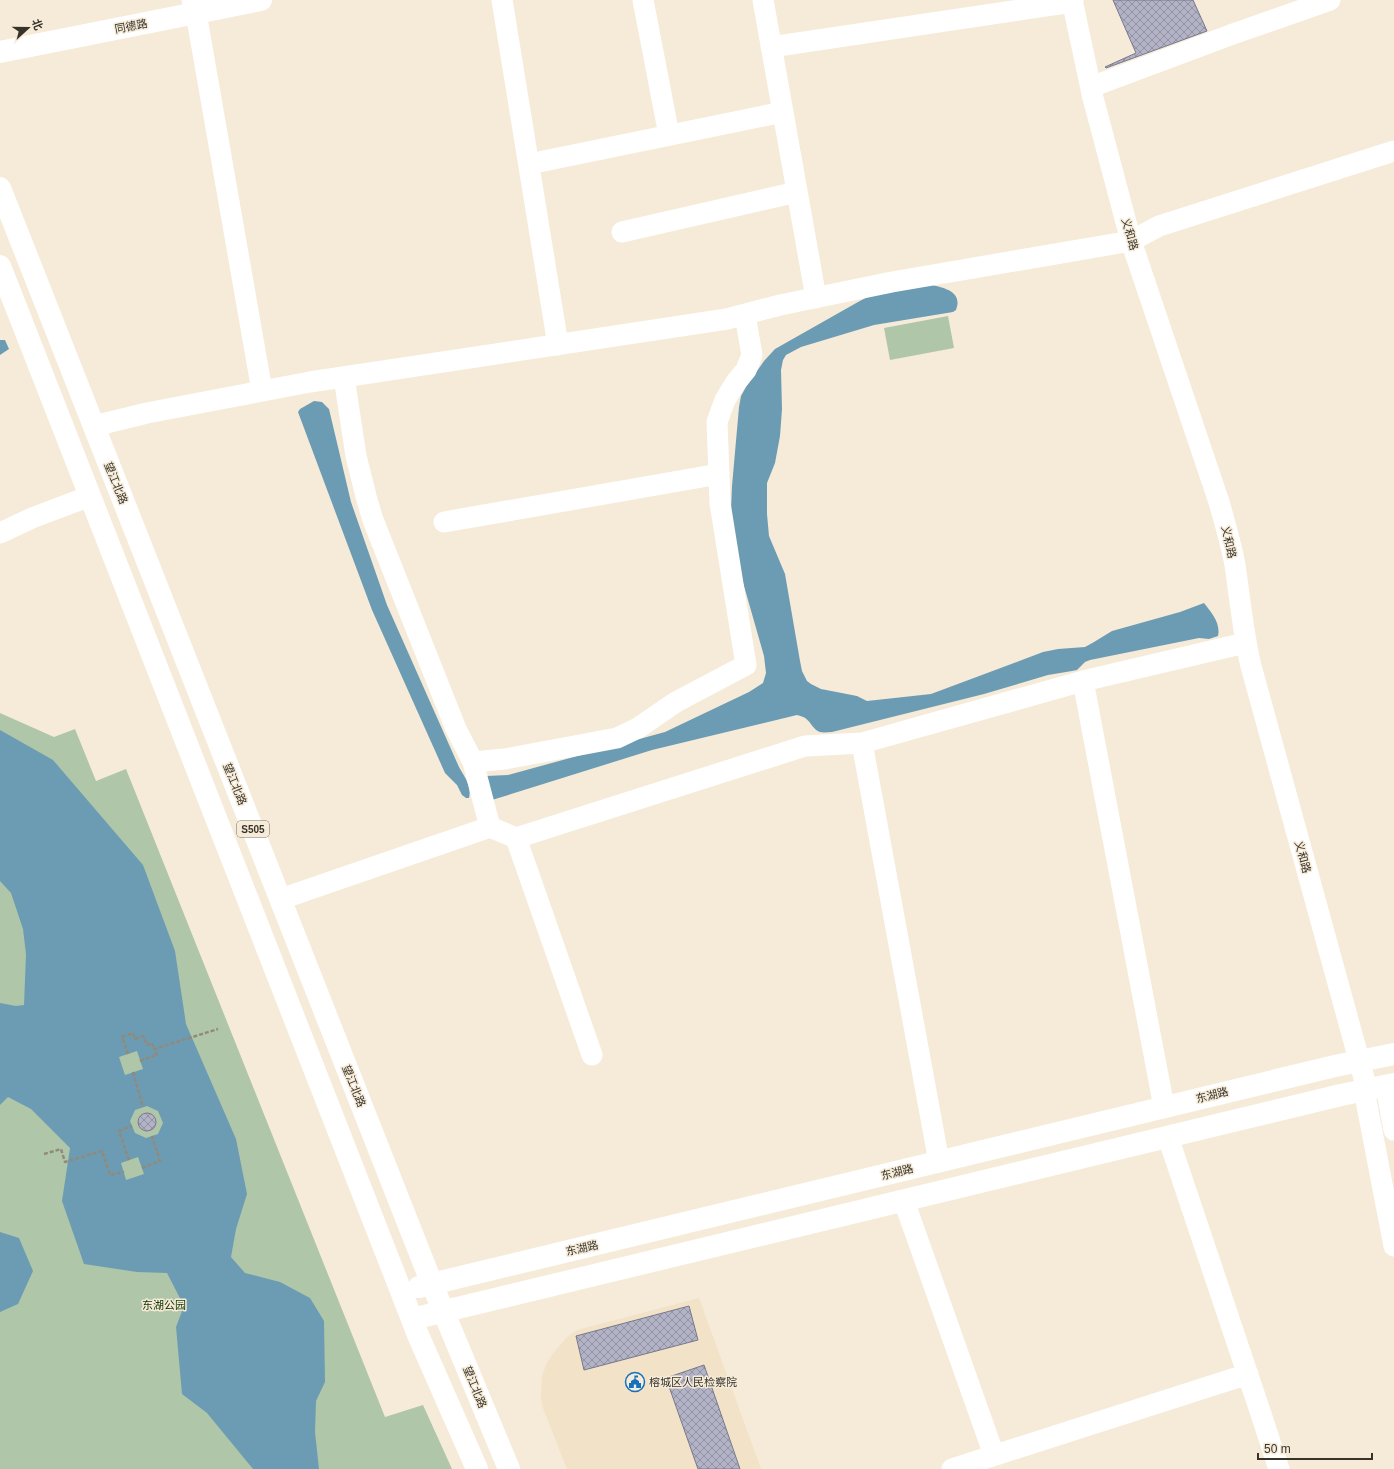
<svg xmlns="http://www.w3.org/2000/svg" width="1394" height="1469" font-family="Arial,'Noto Sans SC',sans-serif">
<defs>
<pattern id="building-cross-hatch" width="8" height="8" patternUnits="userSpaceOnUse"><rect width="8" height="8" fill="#b2b3c7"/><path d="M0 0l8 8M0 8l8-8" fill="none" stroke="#9292a2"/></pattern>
</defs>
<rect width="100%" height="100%" fill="#f6ebd8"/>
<path fill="#f1e2c8" d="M699,1298L761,1469H567L543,1408L541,1398L542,1376L546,1365L552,1355L567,1337L577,1330Z"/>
<path fill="#afc6a9" d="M948,316L954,348L890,360L884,328Z
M0,713L54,737L75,729L96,781L126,769L385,1417L423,1405L452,1469H0Z"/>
<path fill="#6c9cb3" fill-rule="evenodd" d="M932,285C945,288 963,292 956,310L953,312L874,325L801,347L786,355L783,360L781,370L782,409L780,436L775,463L767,483V514L769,536L785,574L800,661L802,671L807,681L811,684L821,689L857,696L867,701L931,694L1043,652L1058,649L1085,647L1094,642L1112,631L1180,612L1204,603C1211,612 1221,623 1218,636L1209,639L1199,638L1090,660L1085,662L1077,670L1072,671L1048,675L984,694L832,732C828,732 824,733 820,732C810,728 812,718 797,715L652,750L492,800L486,776L508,775L665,732L749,692L763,683L766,673L764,656L732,544L731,510L732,486L739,407L741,396L746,387L764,361L775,349L858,302L877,292Z
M0,340H5L9,349L0,355Z
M314,401L322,402L329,409L351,502L387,605L459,767C464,776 472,786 469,798H466L462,795L457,785L445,773L372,610L298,412L300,409Z
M0,730L53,760L143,865L175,951L186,1024L236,1139L247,1194L236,1229L231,1257L245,1273L280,1282L310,1298L324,1321L325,1382L316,1401L315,1432L319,1469H253L207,1413L182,1394L176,1327L184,1306L167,1273L137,1272L84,1264L62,1201L70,1148L31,1109L8,1097L0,1105V1003L16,1006L24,1005L26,954L23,929L11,893L0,881ZM137,1051L143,1069L125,1075L119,1057ZM147,1106L158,1111L163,1123L158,1134L146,1138L135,1133L130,1121L135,1110ZM138,1157L144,1174L126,1180L121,1163Z
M0,1232L19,1238L33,1271L18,1304L0,1312Z"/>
<path fill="url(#building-cross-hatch)" stroke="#77788b" d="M1113,0H1193L1207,31L1106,68L1105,67L1136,53Z
M138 1122a9 9 0 1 1 18 0a9 9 0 1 1-18 0Z
M689,1306L698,1340L584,1370L576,1336Z
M704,1365L740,1469H698L666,1378Z"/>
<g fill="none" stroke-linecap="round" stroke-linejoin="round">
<path stroke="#918a7c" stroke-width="2.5" stroke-dasharray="4 2" stroke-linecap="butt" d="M128,1054L122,1037L133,1033L135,1039L143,1036L147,1045L152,1043L154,1049
M140,1061L157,1055L154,1049L218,1029
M133,1072L143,1107
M44,1154L61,1149L65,1162L102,1151L110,1175L124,1172
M129,1160L119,1131L132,1126
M142,1168L160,1161L152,1136"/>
<path stroke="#fff" stroke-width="21" d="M192,0L196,13L262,391
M502,0L558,345
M643,0L669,135
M763,0L816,298
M1072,0L1093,98L1131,241L1219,502C1225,523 1231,544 1235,565C1240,599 1243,633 1251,666L1367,1089
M771,47L1073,2
M1091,87L1233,34L1330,0
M529,164L783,112
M622,232L797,192
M344,377L356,456L367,500L373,520L456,729L473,762L490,827
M94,426L147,413L310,382L727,319L780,305L892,282L1131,241L1159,226L1394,151
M444,522L719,474
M0,533L32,518L90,496
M1083,681L1164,1107
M862,743L939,1162
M473,762L505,759L617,738L638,728L676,702L746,665L720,503L717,422L725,400L736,382L746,370L752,355L745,315
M516,838L592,1055
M281,899L490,827L516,838L805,746L862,743L1083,681L1245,643
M1386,1086L1394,1130
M1364,1090L1394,1246
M1168,1137L1259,1408L1279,1469
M904,1201L994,1455
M952,1469L1248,1374"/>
<path stroke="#fff" stroke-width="22" d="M0,52L261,0
M0,188L432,1284L509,1469
M0,266L401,1291L418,1335L477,1469
M419,1287L1335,1066L1394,1054
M412,1319L1341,1095L1394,1084"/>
</g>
<defs>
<g id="civic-ring" transform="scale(1)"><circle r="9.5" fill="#f6ebd8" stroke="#1471be" stroke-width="1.5"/><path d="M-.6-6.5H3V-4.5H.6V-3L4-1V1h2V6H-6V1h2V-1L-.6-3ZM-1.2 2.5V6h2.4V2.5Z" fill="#1471be"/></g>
</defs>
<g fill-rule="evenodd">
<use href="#civic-ring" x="635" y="1382"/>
</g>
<g text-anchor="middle" stroke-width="3" stroke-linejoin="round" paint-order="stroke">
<rect fill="#f6ebd8" stroke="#706a5f" stroke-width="1" x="237" y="821" width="32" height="16" rx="3"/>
<g font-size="10" font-weight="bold" fill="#37332b">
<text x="253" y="833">S505</text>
</g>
<g font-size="11" fill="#37332b" stroke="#f6ebd8">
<text transform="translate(131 26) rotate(-11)" y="4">同德路</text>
<text transform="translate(1130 234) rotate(74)" y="4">义和路</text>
<text transform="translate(116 483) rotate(68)" y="4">望江北路</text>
<text transform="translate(1229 542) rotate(77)" y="4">义和路</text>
<text transform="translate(235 784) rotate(68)" y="4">望江北路</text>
<text transform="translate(1303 857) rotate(75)" y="4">义和路</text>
<text transform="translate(354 1086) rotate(68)" y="4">望江北路</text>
<text transform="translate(1212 1095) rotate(-14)" y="4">东湖路</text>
<text transform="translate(897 1172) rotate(-14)" y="4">东湖路</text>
<text transform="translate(582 1248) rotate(-13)" y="4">东湖路</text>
<text transform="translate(475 1387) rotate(68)" y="4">望江北路</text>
</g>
<g font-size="11" fill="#0e3500" stroke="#f6ebd8">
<text x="164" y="1309">东湖公园</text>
</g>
<g font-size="11" fill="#37332b" stroke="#f6ebd8" text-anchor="start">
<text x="649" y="1386">榕城区人民检察院</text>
</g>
</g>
<g transform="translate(28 28) rotate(69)" stroke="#f6ebd8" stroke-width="3" paint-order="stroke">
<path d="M0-3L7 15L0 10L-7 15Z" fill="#37332b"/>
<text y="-6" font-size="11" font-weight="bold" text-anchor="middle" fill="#37332b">北</text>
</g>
<path d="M1258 1453v6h114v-6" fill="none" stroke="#37332b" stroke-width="2"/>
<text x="1264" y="1453" font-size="12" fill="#37332b" stroke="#f6ebd8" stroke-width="3" paint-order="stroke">50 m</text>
</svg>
